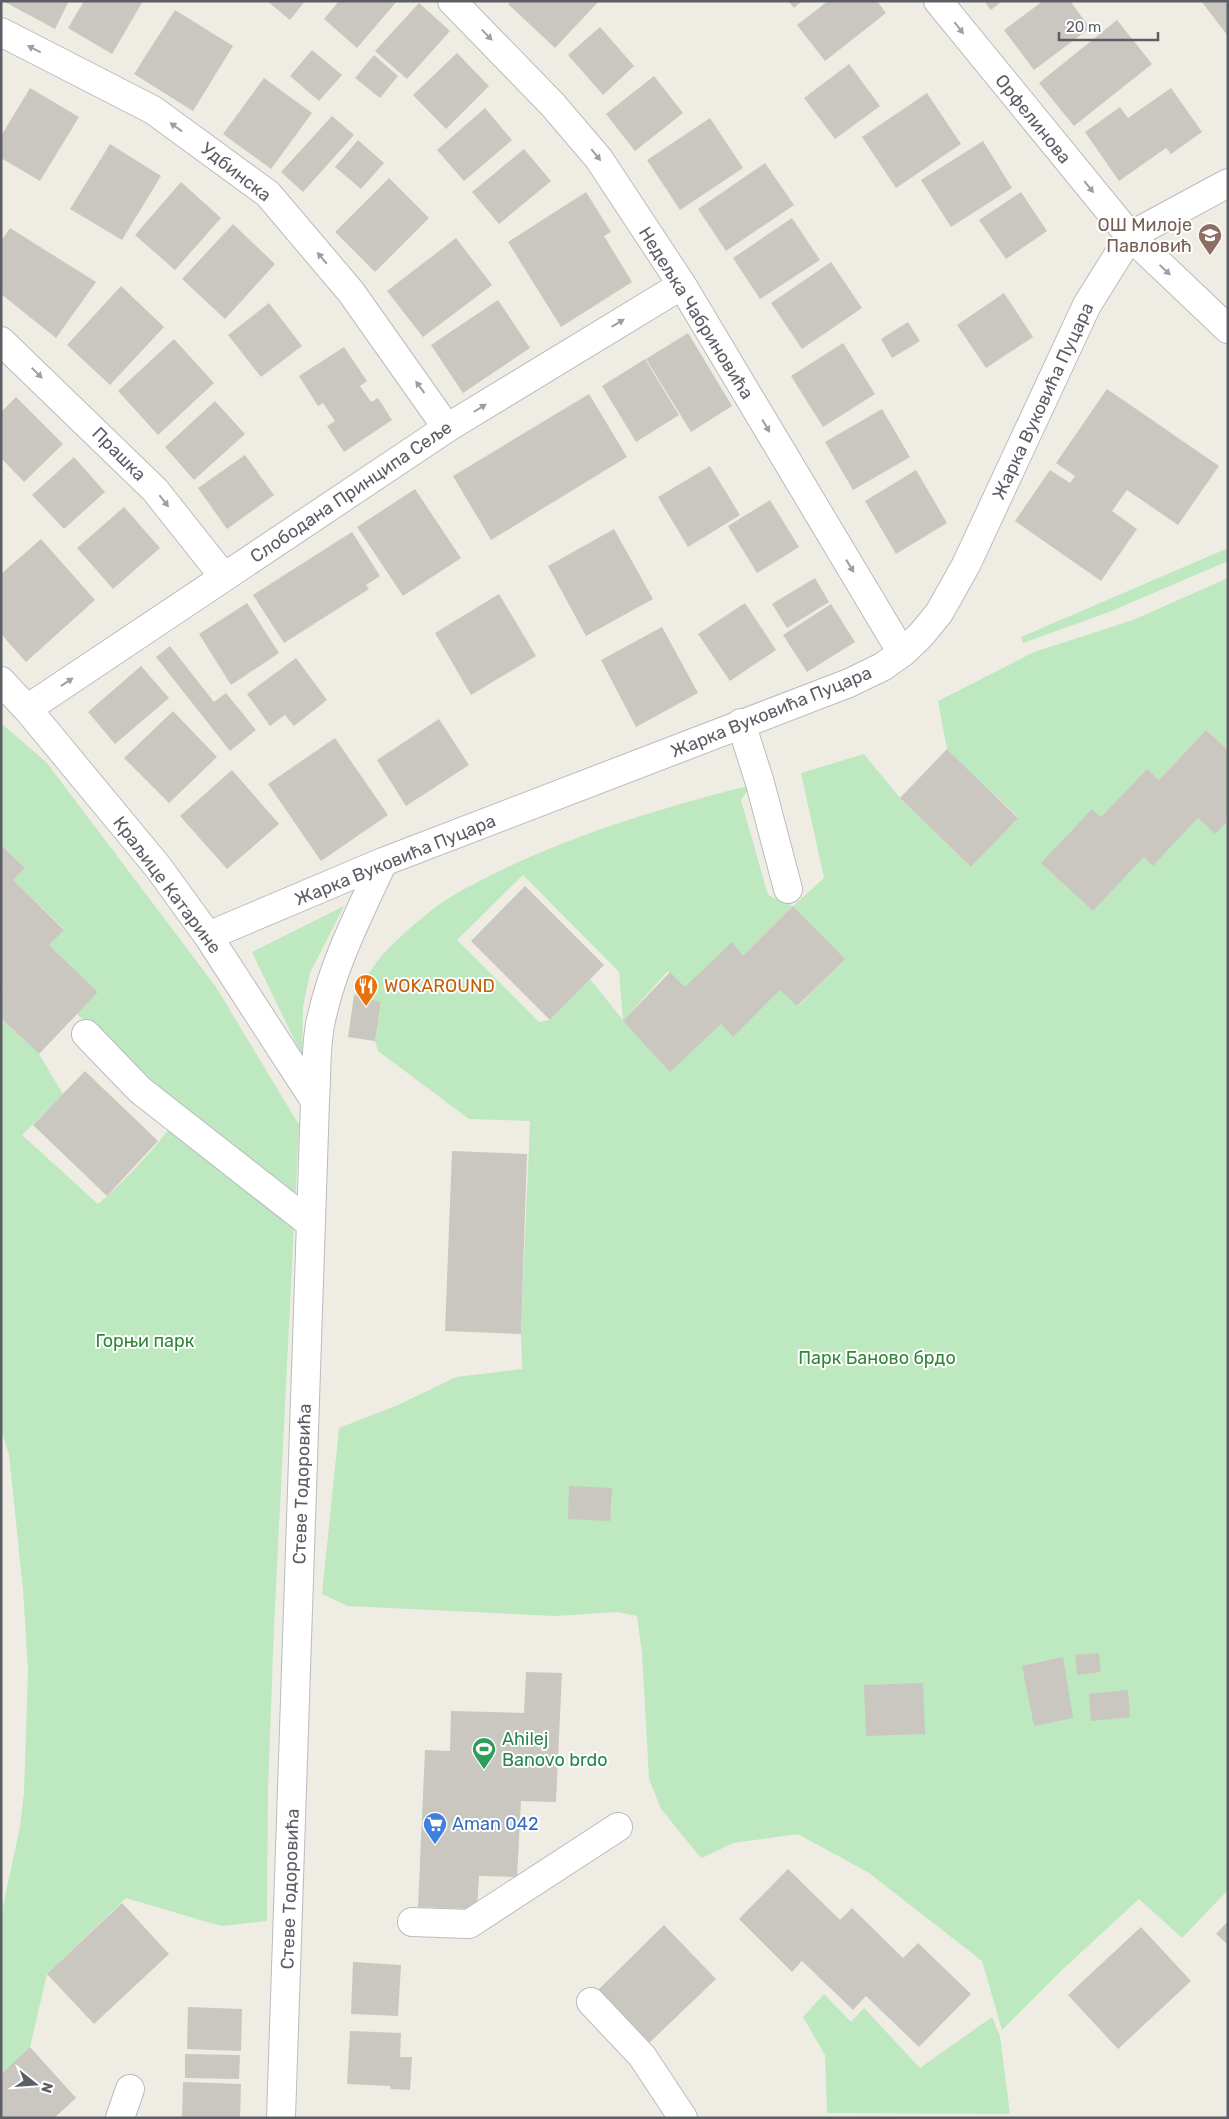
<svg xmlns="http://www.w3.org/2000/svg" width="1229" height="2119" font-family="Rubik,sans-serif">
<rect width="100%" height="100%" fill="#efede3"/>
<path fill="#bee8bf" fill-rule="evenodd" d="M1228,548V561L1109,612L1023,643L1021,637Z
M1228,578V750L1206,730L1159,780L1147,769L1101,817L1092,809L1042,863L1093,911L1144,857L1153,866L1198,818L1215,834L1228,821V1890L1182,1938L1139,1899L1062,1970L1002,2030L982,1961L869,1873L798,1834L733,1843L702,1858L696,1852L661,1809L649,1779L642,1653L637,1616L617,1612L555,1616L348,1606L322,1594L339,1428L398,1405L456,1377L522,1369L521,1334L530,1121L469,1119L378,1051L375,1041L381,1002L354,995C365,980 375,962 388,949C407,930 429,910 452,896C544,843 649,811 751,785L741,800L768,895L793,906L824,878L801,773L864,754L900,798L971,867L1018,817L947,749L938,701L1034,652L1133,620ZM523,875L619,972L623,1020L590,979L550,1020L539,1022L457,940ZM793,906L844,959L798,1006L780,990L733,1036L721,1024L670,1071L623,1021L668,971L685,987L743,956Z
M1,723L47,763L216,987L299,1125L274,1627L268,1790L267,1921L221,1926L126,1898L47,1974L30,2047L1,2074V1915L20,1827L24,1792L28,1670L23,1590L9,1455L1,1429V1018L39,1054L63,1094L22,1135L98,1204C118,1188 169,1135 179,1113L77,1014L98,992L49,945L64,929L13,880L25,868L1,845Z
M344,906L310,973L303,1007L302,1056L252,952Z
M824,1994L851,2022L864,2008L920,2068L992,2017L1000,2036L1010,2114L827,2113L825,2055L803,2017Z"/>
<path fill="#cac6c0" d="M3,1H69L55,29Z
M84,1H143L112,54L68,28Z
M267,1H305L290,20Z
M339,1H397L357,48L324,19Z
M511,1H599L555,48L508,4Z
M788,1H802L794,8Z
M828,1H877L886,13L825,61L797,25Z
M984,1H1002L991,10Z
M1043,1H1070L1090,28L1034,70L1004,30Z
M1201,1H1228V36Z
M419,3L450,31L407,79L375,51Z
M175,10L233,46L193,111L134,74Z
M1117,20L1152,64L1074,126L1039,83Z
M600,27L634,66L603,95L568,55Z
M312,50L342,75L319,101L290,76Z
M457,53L489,86L446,129L413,95Z
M374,55L398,76L380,98L355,78Z
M849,64L880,106L835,139L804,98Z
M654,76L683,113L635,151L606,114Z
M264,78L312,113L271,169L223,134Z
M30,88L79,117L40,181L1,158V136Z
M1171,88L1202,132L1171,154L1166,148L1119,181L1085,132L1120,107L1128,118Z
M927,93L961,144L896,188L862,137Z
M485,108L512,140L464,181L437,150Z
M332,116L354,135L303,192L281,172Z
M710,118L743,168L680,210L647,160Z
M358,140L384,163L361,189L335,167Z
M983,141L1012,188L951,227L921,180Z
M110,144L161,176L122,240L70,209Z
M524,149L551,181L499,224L472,192Z
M765,163L794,205L726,251L698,209Z
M389,178L429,218L375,272L335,232Z
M181,182L221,218L175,270L135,235Z
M586,192L611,232L604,236L632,282L561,327L508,242Z
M1021,192L1047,231L1006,259L979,220Z
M792,218L820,260L760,299L733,258Z
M233,224L275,264L225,319L182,279Z
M10,228L96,282L56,338L1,294V241Z
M456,238L492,285L423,337L387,291Z
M831,262L862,308L802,349L771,303Z
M121,286L164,327L110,385L67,345Z
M1004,293L1033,337L986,368L957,325Z
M498,300L530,348L463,393L431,345Z
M269,303L302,346L261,377L228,335Z
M908,322L920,341L892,358L881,339Z
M688,333L732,406L691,432L646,359Z
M174,339L214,383L158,435L118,391Z
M843,343L875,394L823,427L791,376Z
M344,347L367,381L360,386L371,402L378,398L392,420L344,452L327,426L335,421L323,403L318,406L299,376Z
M645,359L679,415L636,442L602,386Z
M1107,389L1219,466L1178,525L1127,490L1112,511L1137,529L1101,581L1015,521L1050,470L1070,483L1075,476L1056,463Z
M589,394L627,457L491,540L453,476Z
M16,397L63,444L24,482L1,458V412Z
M215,401L245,434L194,480L165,447Z
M882,409L910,457L853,490L825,442Z
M245,455L274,495L227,529L198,488Z
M74,457L105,492L64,529L32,495Z
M710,466L740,515L688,547L658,497Z
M916,470L947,523L896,554L865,501Z
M415,489L461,558L403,596L357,527Z
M770,500L799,547L757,573L728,526Z
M124,507L160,548L113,589L77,548Z
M614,529L653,599L586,636L548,566Z
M352,532L380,576L366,585L369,589L284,643L253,595Z
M41,539L95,600L26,662L1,634V574Z
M815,578L829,602L787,628L772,604Z
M499,594L536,656L471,695L435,633Z
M247,603L279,653L231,685L199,634Z
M745,603L776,650L730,681L698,634Z
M831,604L855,642L807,672L783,635Z
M662,627L698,693L636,727L601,660Z
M170,646L214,702L226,693L256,730L230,751L156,657Z
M296,658L327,700L294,726L285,715L270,726L247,694Z
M141,666L169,698L115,744L88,712Z
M173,711L217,757L169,803L124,758Z
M439,719L469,765L406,806L377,760Z
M1206,730L1228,750V821L1215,834L1198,818L1153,866L1144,857L1093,911L1041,863L1092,809L1101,817L1147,769L1159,780Z
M335,738L388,815L321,861L268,784Z
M947,749L1018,818L971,867L900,798Z
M232,770L279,824L227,869L180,816Z
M1,845L25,868L13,880L64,930L49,945L98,992L39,1054L1,1018V988L3,986L1,984Z
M525,886L604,965L550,1020L471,941Z
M793,906L845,959L797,1006L780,990L733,1037L721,1024L670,1072L623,1021L670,972L685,987L732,942L743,956Z
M354,995L381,1002L375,1041L348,1037Z
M85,1071L158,1141L107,1196L33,1125Z
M452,1151L527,1154L521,1334L445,1331Z
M569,1486L612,1488L610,1521L568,1519Z
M1099,1653L1101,1672L1077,1675L1075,1655Z
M1063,1657L1073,1718L1034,1726L1022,1666Z
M526,1672L562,1673L556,1802L521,1801L517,1877L479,1876L477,1909L418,1907L425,1750L450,1751L451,1711L524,1713Z
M923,1683L925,1734L866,1736L864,1685Z
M1128,1690L1130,1717L1091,1721L1089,1694Z
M788,1869L840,1920L852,1908L903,1958L918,1943L971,1994L919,2047L866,1996L853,2010L802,1961L792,1972L739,1919Z
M122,1903L169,1954L94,2024L47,1974Z
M1228,1921V1945L1216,1934Z
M664,1925L716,1979L648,2044L597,1991Z
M1141,1927L1191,1981L1118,2049L1068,1995Z
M353,1962L401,1965L398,2016L351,2014Z
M188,2007L242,2009L241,2051L187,2049Z
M350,2031L401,2033L400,2057H412L410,2090L391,2089L390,2086L347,2084Z
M30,2047L76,2098L54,2118H1V2074Z
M185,2054L240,2055L239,2079L185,2078Z
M183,2082L241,2084L240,2118H182Z"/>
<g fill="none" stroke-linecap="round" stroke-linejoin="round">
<g stroke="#b8bbc0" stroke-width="30">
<path id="minor" d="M452,1L553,105L599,159L682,285L902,653
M938,1L1130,236L1228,329
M1,32L153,110L268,194L351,292L447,428
M1,341L155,490L224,577
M1,681L29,711L158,867L208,936L315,1101
M27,709L447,428L682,285
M741,723L760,783L788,889
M208,936L383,862L849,683L882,667L902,653L921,635L939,613L966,565L1087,305L1130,236L1228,183
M86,1034L140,1090L311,1224
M412,1922L469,1924L618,1827
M591,2002L642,2056L683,2118
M120,2118L130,2089
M281,2118L315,1101C317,1075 315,1046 321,1020C333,964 359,914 383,862"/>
</g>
<use href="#minor" stroke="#fff" stroke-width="28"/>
</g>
<defs><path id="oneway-solid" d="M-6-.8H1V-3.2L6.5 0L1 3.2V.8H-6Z" transform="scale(1.25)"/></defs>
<g fill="#9d9fa3">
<use href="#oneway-solid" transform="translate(959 28) rotate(52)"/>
<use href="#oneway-solid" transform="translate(487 35) rotate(46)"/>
<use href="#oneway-solid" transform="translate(34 49) rotate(-153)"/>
<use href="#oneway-solid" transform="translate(176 127) rotate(-144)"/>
<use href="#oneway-solid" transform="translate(596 155) rotate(51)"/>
<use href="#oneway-solid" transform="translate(1089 187) rotate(51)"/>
<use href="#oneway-solid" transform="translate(322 258) rotate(-130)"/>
<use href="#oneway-solid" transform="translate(1165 270) rotate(43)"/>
<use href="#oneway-solid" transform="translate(618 323) rotate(-31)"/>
<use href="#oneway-solid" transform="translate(37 373) rotate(45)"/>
<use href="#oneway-solid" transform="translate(420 387) rotate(-126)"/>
<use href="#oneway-solid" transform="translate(480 408) rotate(-32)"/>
<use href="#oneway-solid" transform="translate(766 426) rotate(60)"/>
<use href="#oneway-solid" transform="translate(164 501) rotate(52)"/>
<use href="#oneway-solid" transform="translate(850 566) rotate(58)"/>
<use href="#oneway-solid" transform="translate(67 682) rotate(-34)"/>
</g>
<defs>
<g id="school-pin" transform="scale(1.25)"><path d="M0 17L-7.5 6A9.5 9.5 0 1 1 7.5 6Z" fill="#8d6e63" stroke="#fff"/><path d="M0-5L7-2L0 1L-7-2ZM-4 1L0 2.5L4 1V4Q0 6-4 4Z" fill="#fff"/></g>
<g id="restaurant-pin" transform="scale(1.25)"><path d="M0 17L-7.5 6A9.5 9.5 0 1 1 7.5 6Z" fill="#e8710a" stroke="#fff"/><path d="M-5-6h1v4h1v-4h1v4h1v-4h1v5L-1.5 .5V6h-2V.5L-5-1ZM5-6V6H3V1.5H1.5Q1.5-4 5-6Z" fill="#fff"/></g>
<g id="stadium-pin" transform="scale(1.25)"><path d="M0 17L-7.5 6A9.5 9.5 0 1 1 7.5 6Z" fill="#2e9e5b" stroke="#fff"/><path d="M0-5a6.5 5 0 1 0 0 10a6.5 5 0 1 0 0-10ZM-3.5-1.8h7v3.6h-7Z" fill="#fff"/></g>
<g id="supermarket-pin" transform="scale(1.25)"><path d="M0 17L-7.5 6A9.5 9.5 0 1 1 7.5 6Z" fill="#3f7fe0" stroke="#fff"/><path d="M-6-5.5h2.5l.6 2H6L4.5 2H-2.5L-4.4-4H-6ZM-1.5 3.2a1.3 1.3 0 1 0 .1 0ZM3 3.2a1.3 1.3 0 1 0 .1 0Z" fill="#fff"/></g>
</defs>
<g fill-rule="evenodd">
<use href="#school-pin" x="1210" y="235"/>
<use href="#restaurant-pin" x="366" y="986"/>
<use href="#stadium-pin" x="484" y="1749"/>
<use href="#supermarket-pin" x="435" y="1824"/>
</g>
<g text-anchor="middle" stroke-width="4" stroke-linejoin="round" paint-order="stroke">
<g font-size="18" fill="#5b5f65" stroke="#fff">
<text transform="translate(1033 119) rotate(51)" y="6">Орфелинова</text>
<text transform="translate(236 172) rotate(38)" y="6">Удбинска</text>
<text transform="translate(696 313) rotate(58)" y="6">Недељка Чабриновића</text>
<text transform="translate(1043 401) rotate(-65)" y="6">Жарка Вуковића Пуцара</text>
<text transform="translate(119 454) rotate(45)" y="6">Прашка</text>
<text transform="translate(351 492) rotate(-34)" y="6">Слободана Принципа Сеље</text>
<text transform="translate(771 712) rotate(-22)" y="6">Жарка Вуковића Пуцара</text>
<text transform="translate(395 860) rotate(-22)" y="6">Жарка Вуковића Пуцара</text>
<text transform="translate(167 885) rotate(53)" y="6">Краљице Катарине</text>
<text transform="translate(302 1484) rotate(-88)" y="6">Стеве Тодоровића</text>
<text transform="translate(290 1889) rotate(-88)" y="6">Стеве Тодоровића</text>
</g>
<g font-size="18" fill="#785e54" stroke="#fff" text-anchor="end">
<text x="1192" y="231">ОШ Милоје<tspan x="1192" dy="21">Павловић</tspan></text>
</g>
<g font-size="18" fill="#c56008" stroke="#fff" text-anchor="start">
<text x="384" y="992">WOKAROUND</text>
</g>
<g font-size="18" fill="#308737" stroke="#fff">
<text x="145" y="1347">Горњи парк</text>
<text x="877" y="1364">Парк Баново брдо</text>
</g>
<g font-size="18" fill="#27864d" stroke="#fff" text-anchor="start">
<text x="502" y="1745">Ahilej<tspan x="502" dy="21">Banovo brdo</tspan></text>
</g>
<g font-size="18" fill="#366cbe" stroke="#fff" text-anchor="start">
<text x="452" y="1830">Aman 042</text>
</g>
</g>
<rect width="1229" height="2119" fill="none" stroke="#5b5f65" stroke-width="5"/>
<g transform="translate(35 2084) rotate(107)" stroke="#ffffff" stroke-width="4" paint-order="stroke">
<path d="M0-4L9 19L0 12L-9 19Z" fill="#5b5f65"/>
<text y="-8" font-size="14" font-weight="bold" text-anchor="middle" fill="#5b5f65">N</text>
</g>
<path d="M1059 32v8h99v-8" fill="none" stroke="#5b5f65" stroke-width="2.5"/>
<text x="1066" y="32" font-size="15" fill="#5b5f65" stroke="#ffffff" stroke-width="4" paint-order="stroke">20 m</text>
</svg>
